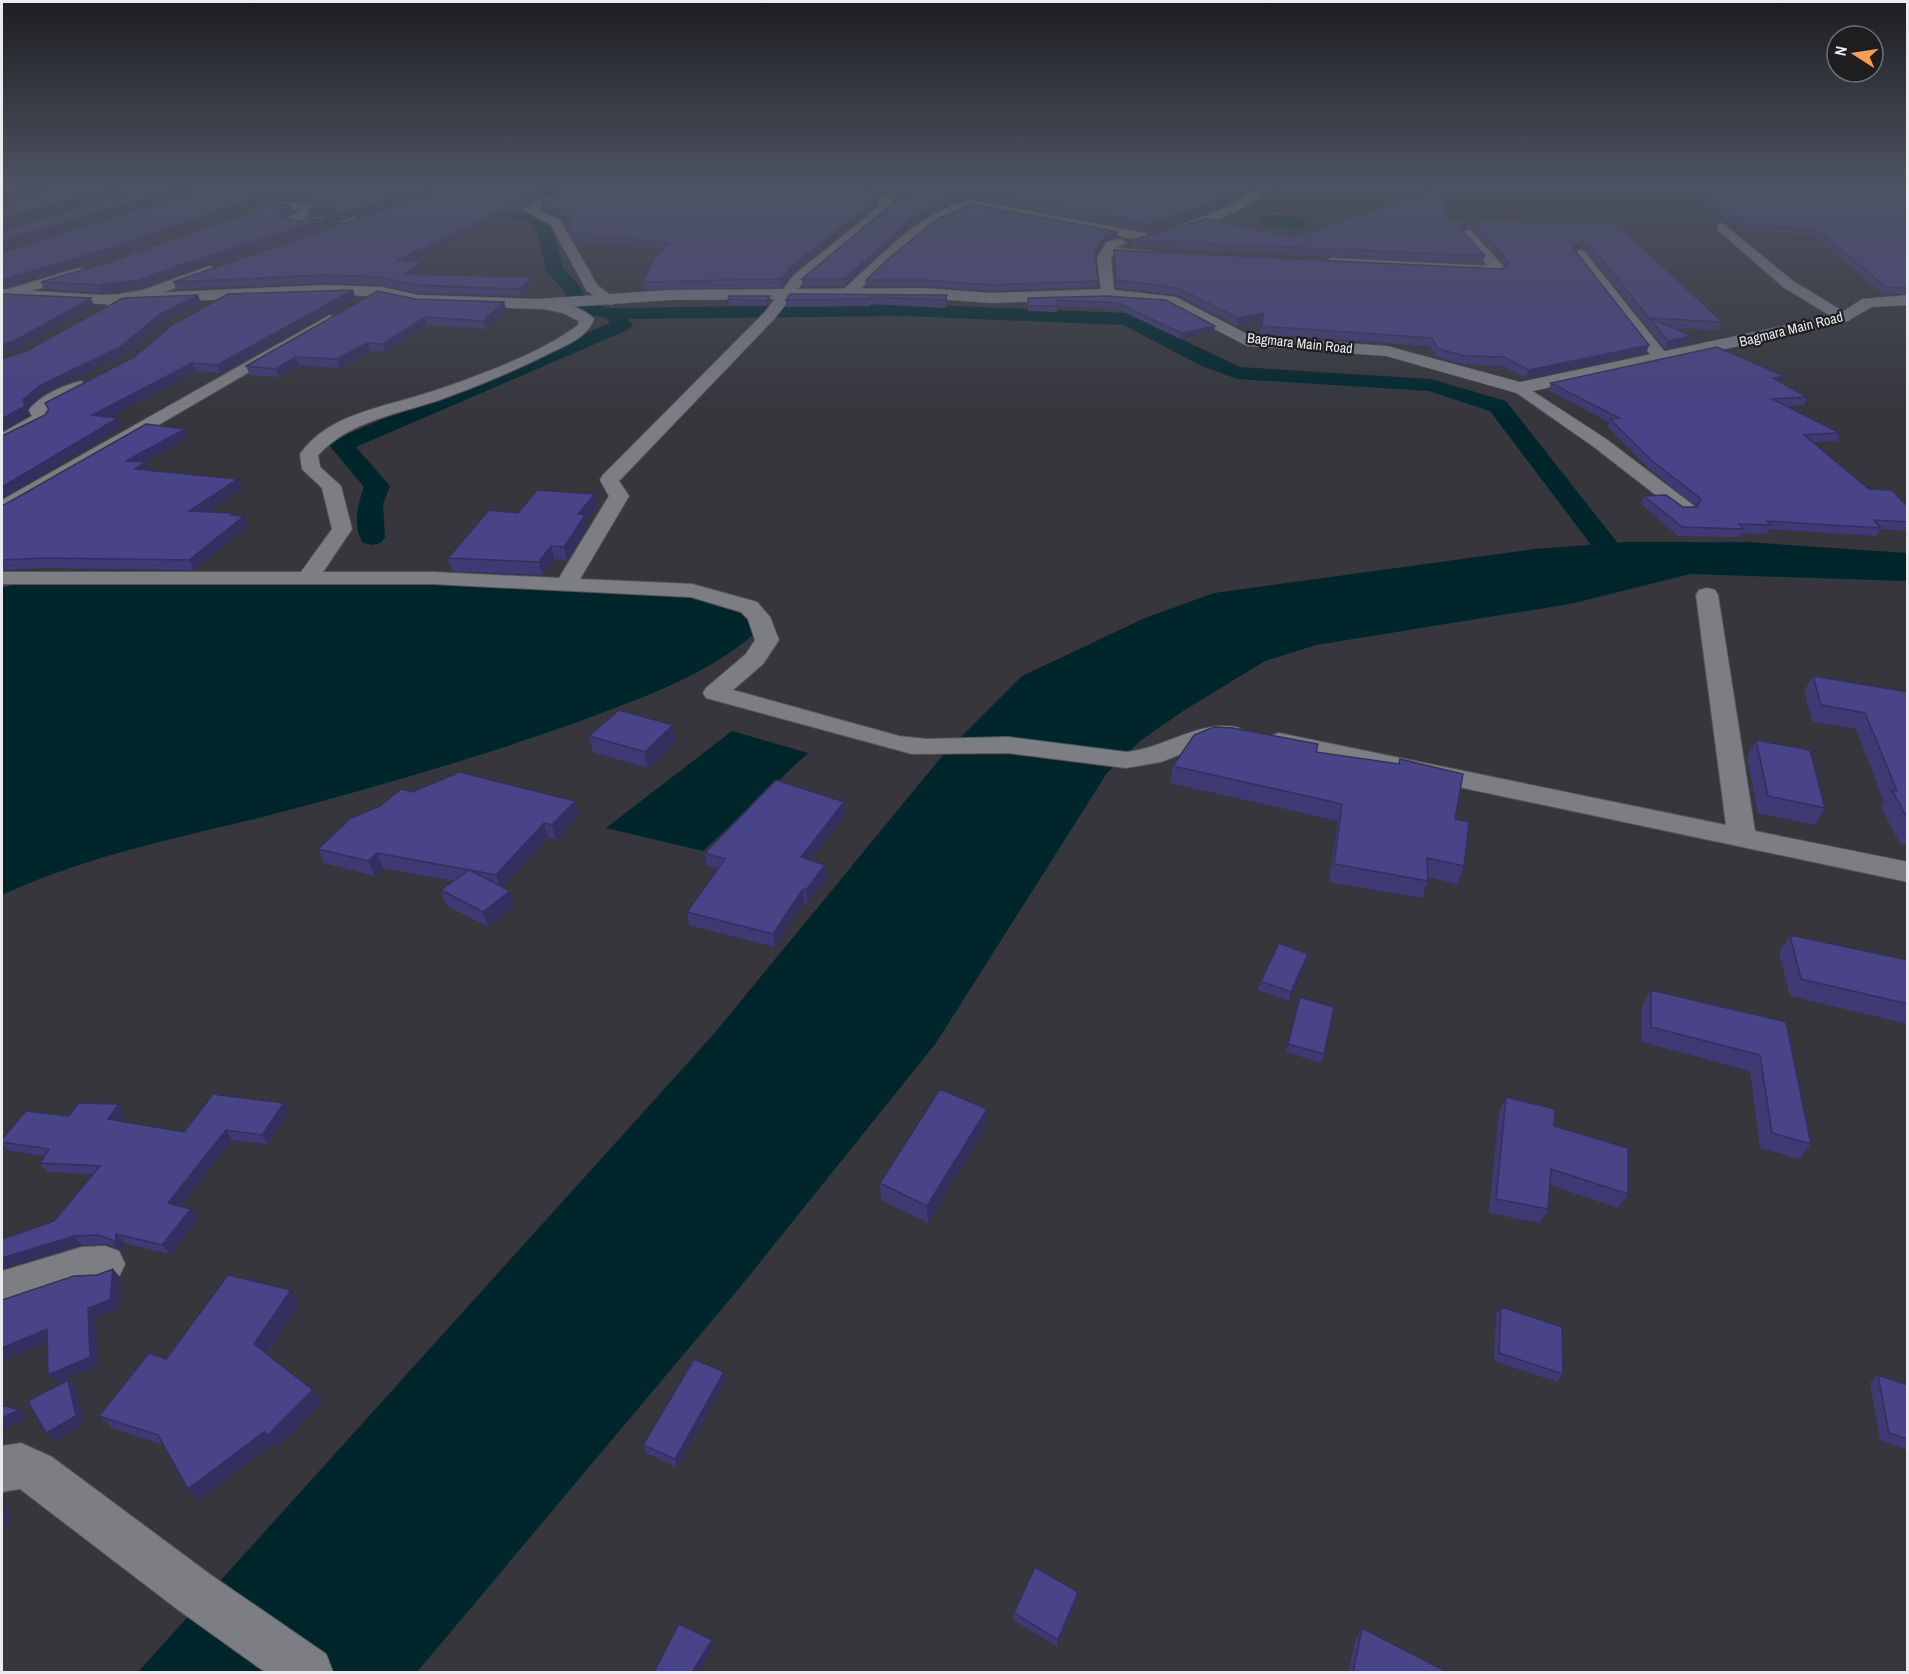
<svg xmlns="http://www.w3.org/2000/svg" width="1909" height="1674" font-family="'Archivo Narrow',sans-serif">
<rect width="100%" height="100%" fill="#36363c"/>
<path fill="#00262c" d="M1276,215L1302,217L1306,222L1302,228L1266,226L1260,217Z
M1627,542H1746L1907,553V581L1690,574L1570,604L1316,645L1265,661L1183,711L1140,741L1107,773L936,1043L741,1286L417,1672H138L712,1036L943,755L1022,676L1145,618L1214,593L1535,549Z
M20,583H441L676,594L740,609L750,623L753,635C702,678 636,700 575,723C473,759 371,789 266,816C177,838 86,856 2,895V588Z
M732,731L808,753L703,851L606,828Z"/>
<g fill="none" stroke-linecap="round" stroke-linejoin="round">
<path fill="#00262c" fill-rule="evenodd" d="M460,200L538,214L553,228L563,269L577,282L590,304L612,308L905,304L1127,313L1240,367L1431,379L1506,401L1631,560L1627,566L1617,568L1607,566L1490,411L1429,391L1237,379L1200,365L1123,325L905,316L628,319L633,325L630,329L356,447L390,486L383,504L385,537L381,543L372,545L363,543C352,527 358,503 364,487L329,445L333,440L610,323L606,318L576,312L563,289L546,271L537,229L528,221L455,208L452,205L455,202Z"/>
<g stroke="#535358" stroke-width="2">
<path id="minor" d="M419,181H431L448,194L414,206H406V202L434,193Z
M597,181H612L537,209L560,220L597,285L618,301L611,305L587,291L551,225L523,210L531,203Z
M931,181H943L914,199L890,200L896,204L894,206L805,280L774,319L619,481L629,496L580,579L692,584L757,602L770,617L779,640L763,664L733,690L899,736L926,739L1008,737L1126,752C1165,749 1200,718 1240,728L1244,733L1240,738L1209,743L1161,762L1126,768L1008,753L912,754L706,698L703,693L706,688L746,654L755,640L748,619L741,612L691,597L433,584H2V572H301L332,529L322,488L302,469L300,454C328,414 384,407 427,393C470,379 542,353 578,325L579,321L563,313L534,307L532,304L539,300C556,303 582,305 594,319C587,338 566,345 548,354C514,371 478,386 442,399C399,414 351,420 318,455L320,467L341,486L352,529L323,572H433L559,578L609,496L600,480L602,476L764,313L795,274L882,205L876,202V198L890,193L908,194Z
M1271,181H1283C1270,196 1180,244 1165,231L1223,209Z
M1493,181H1506L1498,184Z
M970,200L1145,233L1151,237L1145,241L971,207C922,222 889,262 853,296H843V290C882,255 918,213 970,200Z
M275,202L316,204L322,207L302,219C322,220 345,207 363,222L357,226C350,224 341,221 333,221C317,221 297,234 282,221L302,210L276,208L253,215L247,212Z
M1722,223L1793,281L1849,315L1851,318L1849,321H1839L1783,287L1718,230V224Z
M1467,230L1471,231L1504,267V273L1331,266L1325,262L1331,258L1488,266L1461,234Z
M1120,239L1126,243L1115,248L1153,251L1159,255L1153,259L1111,255L1114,294L1107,298L1102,297L1097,258L1107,242Z
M1579,250L1584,251L1668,356L1670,359L1668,362H1656L1573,254Z
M210,266L217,270L215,273L151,297L129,301L113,309L106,305L120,294L143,290Z
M79,268L84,269V275L11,297H2V291Z
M330,315L337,319L335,322L9,512L2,514V500Z
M81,381L89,386L87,389L46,411L51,418L48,422L2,445V433L32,416L29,410C39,396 64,385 81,381Z
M1520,383L1606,439L1693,505L1696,509L1693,513H1679L1594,447L1514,391L1512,388L1514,385Z
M1707,588L1715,590L1718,595L1755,831L1908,862V882L1279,749L1270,746L1266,741L1270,736L1279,733L1726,825L1696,595L1699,590Z
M105,1246L119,1251L125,1264L119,1277L105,1282L82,1283L2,1309V1271L82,1247Z
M21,1443L52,1457L211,1575L326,1654L333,1672H265L177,1609L20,1489L2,1492V1446Z"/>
</g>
<g stroke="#535358" stroke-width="1">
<path id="tertiary" d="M326,285L382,287L418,295L539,299L670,290L923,288L991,293L1107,289L1176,297L1251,336L1387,346L1520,382L1839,314L1862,299L1908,295V305L1872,307L1844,323L1520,394L1386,356L1247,346L1166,304L1107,299L991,303L923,298L670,300L539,309L417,305L382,297L345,295L102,304L2,299V289L102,295Z"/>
</g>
<use href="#minor" fill="#7d7d84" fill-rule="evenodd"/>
<use href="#tertiary" fill="#7d7d84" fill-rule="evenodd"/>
</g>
<path fill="#3f3a74" d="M229,181L400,195L402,201L183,272L142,288L102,293L44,289L41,282L293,212L283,216V218L295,221L324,219L334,212L331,211L310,217L308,210L318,204L316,202L274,200L103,258L2,288V252Z
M363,181H423L427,185L429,192L424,193Z
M434,181H591L530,201L523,207L525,213H512L412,261L424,262L426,269L418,274L533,285L521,296L418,293L382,285L326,283L176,289L173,282L444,189Z
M794,181H932L909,190L889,191Z
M936,181L1243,189L1242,195L1193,217L1145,231L969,198L947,204L915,223L845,286L803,287L802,279L915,195Z
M1219,181H1267L1258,187Z
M1283,181H1438L1449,220L1621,232L1722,322L1718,330L1673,328L1692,336L1689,344L1665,349L1586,250L1579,248L1576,251L1649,345L1646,353L1526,378L1502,366L1463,364L1436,357L1430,346L1260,334L1262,321L1237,326L1177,295L1116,288L1113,257L1114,250L1501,269L1505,267L1473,230L1468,228L1463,231L1485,256L1483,264L1132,247V240L1295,237L1418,194L1282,185Z
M1687,181H1908V295L1882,293L1813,235L1742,231L1732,221L1724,220Z
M541,203L878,205L794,272L782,287L644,290L643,282L664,249L575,241L569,232L568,225L569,216L555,215L543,209Z
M1118,232L1117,237L1105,241L1096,256L1097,287L991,291L923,286H866V280Z
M947,295V302L945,308L871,304L870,306L786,307V300Z
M729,296L770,301L766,306L729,305L728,299Z
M1107,296L1215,326L1214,331L1180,339L1118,309L1057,306V312L1028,311V298Z
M356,298L220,373L196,371L110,417L118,418L122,427L45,415L48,410L45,403Z
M415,299L504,302L506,310L485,329L427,325L385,352L370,351L340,368L299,365L279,377L250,375L246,366Z
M1784,376L1781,382L1807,397L1804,405L1785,406L1840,433L1837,441L1812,442L1869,489L1908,507V531L1880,529L1877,536L1769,529L1767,534L1741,533L1739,537L1678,536L1641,504L1644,496L1683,507H1697L1648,468L1607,426L1609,422L1548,390L1551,383Z
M185,429L188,437L145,462L148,470L238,479L241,489L206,512L244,516L248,526L194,570L47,568L2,570V571V505Z
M597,506L586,521L587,527L567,560L554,559L542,575L452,571L448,558L518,513Z
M1813,676L1908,692V845L1900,844L1881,807L1884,802L1856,729L1812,721L1804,691Z
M589,736L676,741L648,768L593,752Z
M1756,740L1825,808L1815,825L1758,813L1747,757Z
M1316,752L1399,764L1400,759L1455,819L1464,866L1457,884L1428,877V881L1422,898L1329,882L1338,821L1170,783L1173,766Z
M412,792L579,815L556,840L548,837L503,887L510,891L515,905L488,927L446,905L441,890L454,881L383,868L375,876L324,863L318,849Z
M845,814L810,860L827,878L807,903L804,902L775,947L689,925L687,912L718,869L707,866L705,853Z
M1790,935L1908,960V1024L1790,996L1779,952Z
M1306,963L1289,1001L1258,990L1261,981Z
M1651,990L1786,1022L1811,1144L1799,1159L1760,1148L1750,1071L1642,1042V1006Z
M1300,997L1324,1054L1321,1063L1286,1052Z
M1506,1097L1554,1126L1628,1194L1618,1208L1550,1185L1548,1209L1540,1223L1489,1213L1499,1112Z
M119,1104L125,1113L120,1121L184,1132L289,1112L268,1144L232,1140L180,1206L191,1209L198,1218L170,1254L124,1243L123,1254L118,1248L106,1244L82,1245L54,1221L93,1174L47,1172L40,1163L44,1156L7,1150L2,1144V1139L69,1116Z
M987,1109L986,1126L928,1223L881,1200L880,1183Z
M300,1303L266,1353L322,1402L278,1447L274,1443L199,1500L188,1489L164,1445L112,1428L99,1416L166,1359Z
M1501,1307L1563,1374L1557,1382L1494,1361L1496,1315Z
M1878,1375L1908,1385V1450L1880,1440L1870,1383Z
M726,1380L677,1467L646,1453L643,1445Z
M1077,1598L1057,1646L1013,1620L1014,1613Z
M1362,1628L1447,1672H1348L1356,1638Z"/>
<path fill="#332f5e" d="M54,181H79L2,203V196Z
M137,181H161L2,227V219Z
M203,181H226L2,249V241Z
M571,181H591L530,201L523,207L520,202L529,194Z
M917,181H932L909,190V184Z
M1259,181H1267L1258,187Z
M427,185L429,192L424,193L422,187Z
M1243,189L1242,195L1193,217L1145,231L1146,224Z
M969,191V198L947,204L915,223L845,286V279L915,216L947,198Z
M272,193L274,200L103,258L2,288V280Z
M400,195L402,201L183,272L142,288L102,293L99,285L180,265Z
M878,199V205L794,272L782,287L781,279L793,265Z
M329,204L331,211L310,217L308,210Z
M291,205L293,212L283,216L282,224L280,217L281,209Z
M510,206L512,213L400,267L398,260Z
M1469,221L1468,228L1460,232L1461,225Z
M1118,232L1117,237L1105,241L1095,257V251L1106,235Z
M1582,241L1579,248L1571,255L1573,248Z
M424,262L426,269L406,281L404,274Z
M532,277L533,285L521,296L519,289Z
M353,290L356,298L220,373L217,365Z
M198,295L201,303L163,323L124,355L44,394L28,408L29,415L2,431V419L39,386L159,315Z
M947,295V302L945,308V300Z
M770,296V301L766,306V301Z
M91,298L94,306L18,349L2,354V345Z
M504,302L506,310L485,329L483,321Z
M1264,313L1263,320L1237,326L1238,318Z
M425,317L427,325L385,352L383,344Z
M1215,326L1214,331L1180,339L1181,333Z
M1692,336L1689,344L1665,349L1668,341Z
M367,343L370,351L340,368L337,359Z
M1649,345L1646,353L1526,378L1529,370Z
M296,357L299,365L279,377L275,369Z
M192,363L196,371L96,424L92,415Z
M1784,376L1780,384L1773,378Z
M118,418L122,427L2,499V487Z
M185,429L188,437L131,470L126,461Z
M145,462L149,471L135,469Z
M238,479L241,489L193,521L189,511Z
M595,494L597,506L586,521L587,527L567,560L564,547L578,514Z
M234,513L237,521L244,516L248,526L194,570L189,560Z
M551,546L554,559L542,575L539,562Z
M673,725L676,741L648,768L645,752Z
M575,801L579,815L556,840L552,825Z
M844,802L845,814L803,870L801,857Z
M544,823L548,837L501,889L496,875Z
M377,853L383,868L375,876L368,861Z
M825,865L827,878L807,903L806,890Z
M803,889L804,902L775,947L773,934Z
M510,891L515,905L488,927L483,912Z
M1308,954L1306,963L1289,1001L1291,992Z
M284,1103L289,1112L268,1144L262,1135Z
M119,1104L125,1113L115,1128L108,1119Z
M987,1109L986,1126L928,1223L927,1206Z
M226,1130L232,1140L175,1212L168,1203Z
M191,1209L198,1218L170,1254L162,1245Z
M116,1234L124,1243L123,1254L115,1245Z
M74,1236L82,1245L2,1269V1258Z
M113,1269L121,1278L118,1309L96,1316L98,1365L57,1383L48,1375L88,1308Z
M291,1290L300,1303L263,1356L254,1344Z
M47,1329L56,1338L2,1361V1348Z
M724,1372L726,1380L677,1467L675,1459Z
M68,1380L76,1388L84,1424L54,1440L46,1433Z
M313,1390L322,1402L278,1447L268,1435Z
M19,1410L28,1417L2,1430V1418Z
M264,1432L274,1443L199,1500L188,1489Z
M2,1496L12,1522L2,1529Z
M1078,1592L1077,1598L1057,1646L1058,1640Z
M712,1640L714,1647L699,1672H692Z"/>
<path fill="#494387" stroke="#332f5e" stroke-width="1.5" d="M11,181H54L2,196V183Z
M81,181H137L2,219V205Z
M164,181H203L2,241V231Z
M229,181H361L400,195L180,265L139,280L99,285L41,282L112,261L273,204L291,205L281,209L280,217L295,221L324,219L338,210L329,204L308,210L322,201L314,195L272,193L100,251L2,280V252Z
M393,181H423L427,185L422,187Z
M440,181H571L529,194L520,202L523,207L510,206L398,260L424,262L404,274L532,277L519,289L416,285L380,277L324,275L173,282L449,187Z
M597,181H785L873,193L878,199L793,265L781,279L643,282L654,258L670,243L573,234L568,225L569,210L554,209L541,203Z
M853,181H917L909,184L889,185Z
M936,181H1192L1243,189L1194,210L1146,224L969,191L947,198L915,216L845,279H802L895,201L897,196L915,195Z
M1314,181H1438L1449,220L1613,223L1621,232H1626L1722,322L1650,318L1692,336L1668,341L1588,243L1582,241L1573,248L1649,345L1529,370L1504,357L1465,356L1438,349L1432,338L1261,326L1264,313L1238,318L1178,288L1116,280L1114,250L1501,269L1510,263L1474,223L1469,221L1461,225V229L1485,256L1132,240L1206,219L1295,237L1434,189Z
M1694,181H1908V288L1886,287L1816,229L1744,225L1734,215L1726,214Z
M971,204L1118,232L1106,235L1095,251L1098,281L991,285L923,280H866L895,253L938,219Z
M353,290L217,365L192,363L92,415L118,418L2,487V436L45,415L49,409L45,403L134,357L172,325L228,294Z
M378,291L415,299L504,302L483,321L425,317L383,344L367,343L337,359L296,357L275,369L246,366Z
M2,294L91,298L14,341L2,345Z
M790,294L947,295L945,300L871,297L870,299L786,300Z
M198,295L159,315L120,347L39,386L23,400L25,406L2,419V359L26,351L123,298Z
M729,296H770L766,301L728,299Z
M1107,296L1166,300L1215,326L1181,333L1118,303L1057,300V306H1028V298Z
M1717,347L1784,376L1773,378L1807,397L1772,399L1840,433L1804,435L1869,489L1892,490L1908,507V522L1874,520L1881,528L1767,521L1771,525L1739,524L1743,529L1682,527L1644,496L1666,495L1683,507H1697L1701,499L1651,460L1610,419L1619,418L1551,383Z
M146,424L185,429L126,461L145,462L135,469L238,479L189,511L234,513L231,515L244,516L189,560L42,558L2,560V505H4Z
M537,490L595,494L578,514L585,515L564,547L551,546L539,562L448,558L489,510L518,513Z
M1813,676L1908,692V820L1892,790L1897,791L1865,713L1821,705Z
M619,710L673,725L645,752L589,736Z
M1214,727L1233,728L1318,744L1316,752L1399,764L1400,759L1463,774L1455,819L1469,822L1464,866L1427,858L1428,881L1334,864L1342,804L1173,766L1194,735Z
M1756,740L1810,750L1825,808L1768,796Z
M460,772L575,801L552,825L544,823L496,875L470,870L510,891L483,912L441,890L469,870L377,853L368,861L318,849L351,818L380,806L401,789L412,792Z
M776,780L844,802L801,857L825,865L806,890L803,889L773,934L687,912L725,859L705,853Z
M1790,935L1908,960V1004L1801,979Z
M1279,943L1308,954L1291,992L1261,981Z
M1651,990L1786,1022L1811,1144L1772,1133L1760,1055L1651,1027Z
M1300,997L1334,1007L1324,1054L1288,1044Z
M940,1089L987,1109L927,1206L880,1183Z
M213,1094L284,1103L262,1135L226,1130L168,1203L191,1209L162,1245L116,1234L115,1245L112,1240L98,1235L74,1236L2,1258V1239L54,1221L100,1166L40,1163L49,1149L2,1142V1139L26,1111L69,1116L78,1103L119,1104L108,1119L184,1132Z
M1506,1097L1555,1109L1554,1126L1628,1148V1194L1551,1169L1548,1209L1496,1199Z
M113,1269L110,1300L88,1308L90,1357L48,1375L47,1329L2,1348V1300L74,1276L97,1275Z
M228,1275L291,1290L254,1344L313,1390L268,1435L264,1432L188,1489L158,1435L99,1416L149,1353L166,1359Z
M1501,1307L1562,1327L1563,1374L1499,1353Z
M694,1359L724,1372L675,1459L643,1445Z
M1878,1375L1908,1385V1439L1889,1433Z
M68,1380L76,1416L46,1433L28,1401Z
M2,1405L19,1410L2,1418Z
M1035,1567L1078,1592L1058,1640L1014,1613Z
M679,1624L712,1640L692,1672H654Z
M1362,1628L1447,1672H1353Z"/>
<linearGradient id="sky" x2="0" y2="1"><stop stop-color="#1e1e21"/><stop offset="0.44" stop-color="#4c5261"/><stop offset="1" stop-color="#4c5261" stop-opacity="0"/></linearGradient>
<rect width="1909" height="415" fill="url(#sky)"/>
<g text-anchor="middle" stroke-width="4.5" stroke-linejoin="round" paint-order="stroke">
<g font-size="14" fill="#ebebef" stroke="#1e1e21">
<text transform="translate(1791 329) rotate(-14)" y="5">Bagmara Main Road</text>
<text transform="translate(1300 343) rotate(6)" y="5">Bagmara Main Road</text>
</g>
</g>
<rect width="1909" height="1674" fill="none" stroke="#ebebef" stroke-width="6"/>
<g transform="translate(1855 54) rotate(282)"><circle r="28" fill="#1e1e21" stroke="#707073" stroke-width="1.5"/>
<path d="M0-4.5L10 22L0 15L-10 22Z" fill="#fd9d55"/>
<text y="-9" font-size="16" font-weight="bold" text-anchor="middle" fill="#ebebef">N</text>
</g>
</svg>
